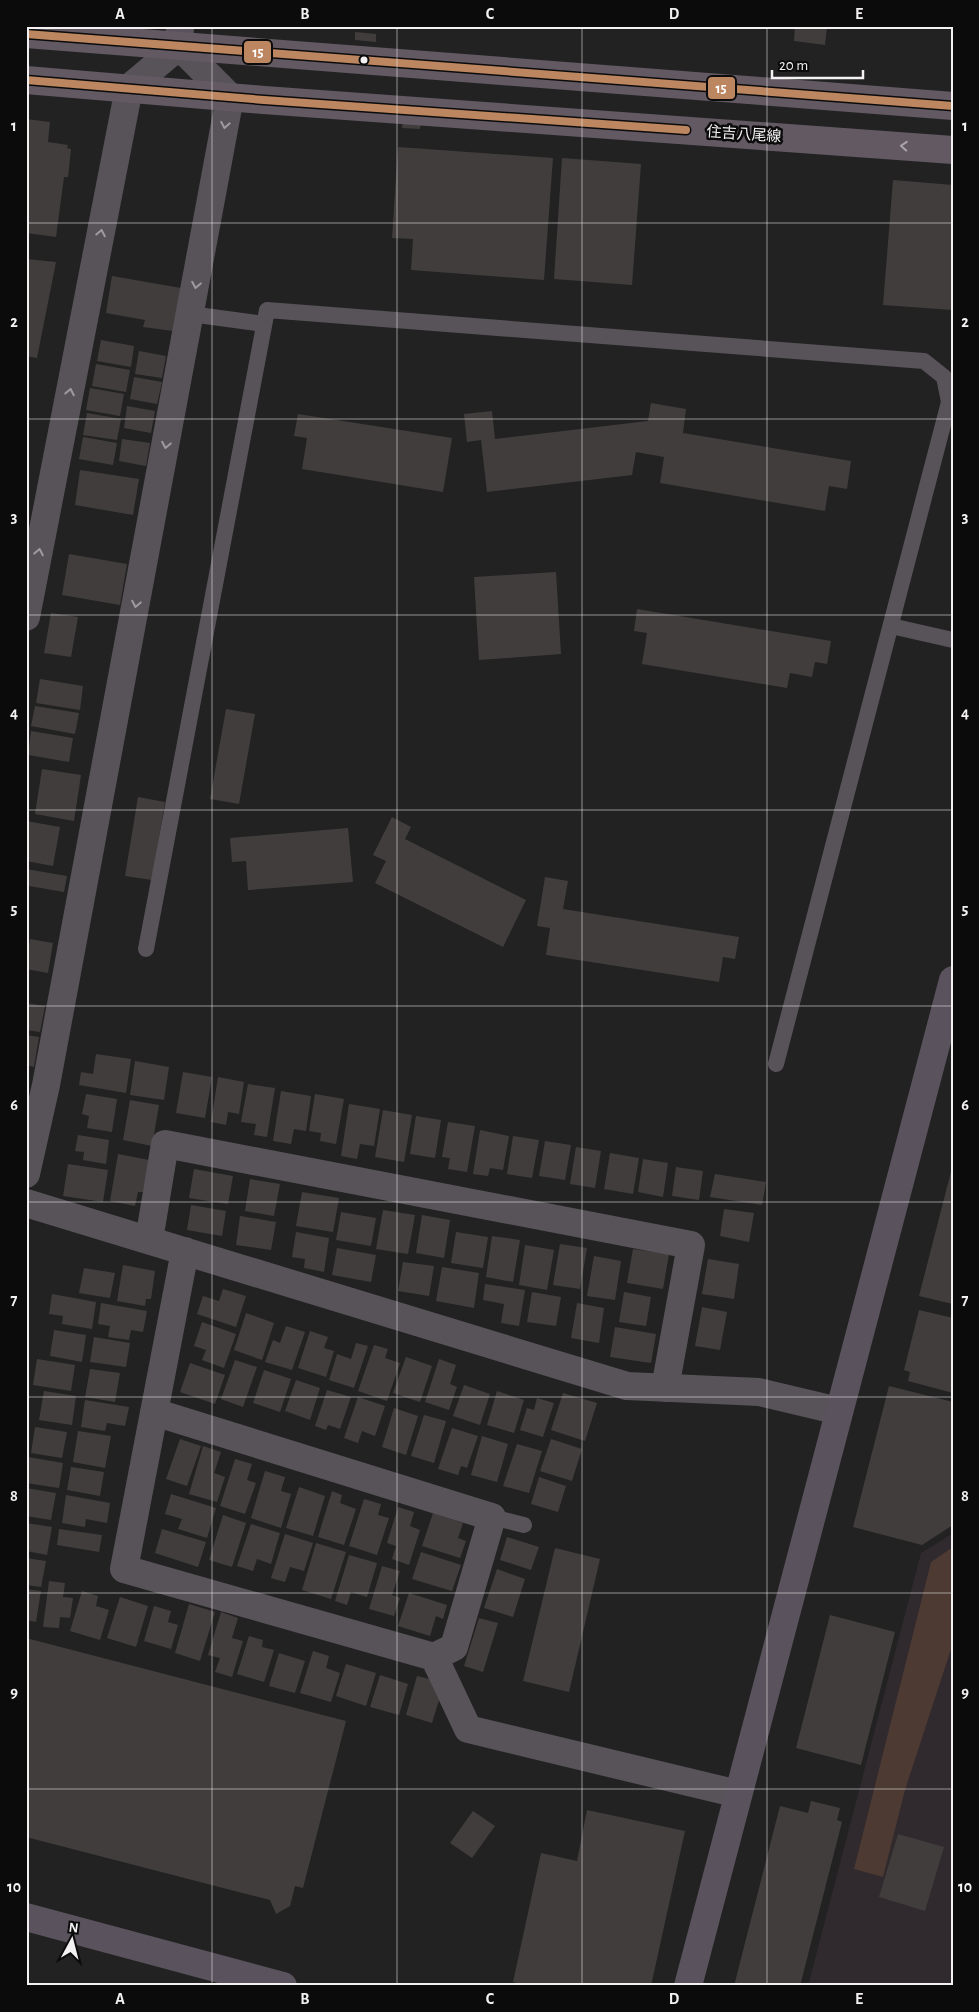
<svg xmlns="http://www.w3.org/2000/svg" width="979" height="2012" font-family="'Alegreya Sans','Noto Sans JP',sans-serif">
<rect width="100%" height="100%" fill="#222"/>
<path fill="#30292d" d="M953,1533V1986H808L921,1553Z"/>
<path fill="#4d3a32" d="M953,1547V1643L905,1790L883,1877L854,1869L931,1562Z"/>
<path fill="#423d3d" d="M795,26H827L825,45L794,41Z
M355,32L376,34V42L355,40Z
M26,119L50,122L48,142L68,145L67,148L71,149L68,177H64L56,237L26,233Z
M403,121L421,123L420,129L402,128Z
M398,147L553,158L544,280L411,270L413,239L392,238Z
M562,158L641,164L632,285L554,279Z
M893,180L953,185V310L883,305Z
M26,259L56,262L37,358L26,356Z
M112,276L181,288L173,331L143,327L145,320L106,313Z
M101,340L134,346L131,367L97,361Z
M139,351L166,356L162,378L135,374Z
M96,364L130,370L126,392L92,386Z
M134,377L162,382L157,404L130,399Z
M90,388L124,394L120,416L86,410Z
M651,403L686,409L683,433L851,461L847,489L829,486L825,511L660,483L664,457L636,452L632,475L487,492L481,440L467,442L464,414L492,411L495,439L648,421Z
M127,406L155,411L151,433L124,428Z
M87,413L121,419L117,440L83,435Z
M298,414L452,438L443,492L302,469L307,438L294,436Z
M83,437L117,443L113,465L79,459Z
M122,439L150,443L146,466L119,461Z
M80,470L139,479L133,515L75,505Z
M69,554L127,564L120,605L62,595Z
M556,572L561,654L479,660L474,577Z
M637,609L831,641L827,664L815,662L812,677L790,673L787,688L642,664L647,633L634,631Z
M51,613L78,617L71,657L44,653Z
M40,679L83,686L80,710L36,703Z
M35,706L79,713L75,734L31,726Z
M226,709L255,714L239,804L210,799Z
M31,731L73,738L69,762L28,755Z
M42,769L81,775L74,821L35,814Z
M138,797L165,802L152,880L125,876Z
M392,817L411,827L405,839L526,900L503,947L375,883L386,861L373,855Z
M26,821L60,827L53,866L26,861Z
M348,828L353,882L248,890L246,861L232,862L230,838Z
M26,869L67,876L64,892L29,886L28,889H26Z
M545,877L568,881L563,909L739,937L735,959L723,957L719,982L546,955L550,928L537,926Z
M30,939L53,943L48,973L26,969Z
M26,1003L45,1006L40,1032L26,1030Z
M26,1035L39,1037L34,1067L26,1065Z
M96,1054L131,1059L126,1093L79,1085L81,1072L93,1074Z
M135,1061L169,1067L164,1100L130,1095Z
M183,1072L212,1077L205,1118L176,1113Z
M218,1077L244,1082L239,1114L228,1112L226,1125L211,1122Z
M248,1084L275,1088L267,1137L254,1135L256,1124L241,1122Z
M281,1091L311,1096L306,1131L294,1129L291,1144L273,1141Z
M86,1094L117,1099L112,1132L87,1128L89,1116L82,1114Z
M315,1094L344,1099L336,1144L320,1141L321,1133L309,1131Z
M130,1100L159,1105L152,1146L123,1140Z
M349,1104L380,1109L374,1146L360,1144L357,1159L341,1156Z
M383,1110L412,1115L404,1162L375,1157Z
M416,1116L441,1120L435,1158L410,1154Z
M448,1122L475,1126L467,1172L448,1169L450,1158L442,1157Z
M480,1130L509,1136L503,1170L490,1168L488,1176L473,1174Z
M78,1135L109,1140L106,1164L83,1160L84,1152L75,1151Z
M513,1136L539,1140L532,1178L507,1174Z
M545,1141L571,1145L565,1180L539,1176Z
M576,1147L601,1151L595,1188L570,1184Z
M610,1153L639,1158L633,1194L604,1189Z
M118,1154L149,1160L143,1192H138L135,1206L110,1201Z
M643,1159L668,1163L663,1197L638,1192Z
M68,1164L108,1170L103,1202L63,1196Z
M953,1164V1304L919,1296Z
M676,1167L703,1171L699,1200L672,1196Z
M194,1169L233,1176L228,1204L189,1198Z
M715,1174L766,1182L762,1205L710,1197Z
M250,1179L280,1184L274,1216L245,1211Z
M302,1192L339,1198L333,1232L296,1226Z
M191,1205L226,1211L222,1236L187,1230Z
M724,1209L754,1213L749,1242L720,1236Z
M383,1210L415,1215L408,1254L376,1249Z
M341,1212L376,1218L371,1246L336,1240Z
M422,1215L450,1220L444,1258L416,1253Z
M240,1216L276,1222L271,1250L236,1245Z
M296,1232L329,1238L324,1272L304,1268L305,1259L292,1257Z
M456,1232L488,1237L483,1268L451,1263Z
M492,1236L520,1240L513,1282L486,1277Z
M560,1244L587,1248L580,1289L553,1285Z
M525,1245L554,1250L547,1290L519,1285Z
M337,1248L376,1255L371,1282L332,1275Z
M633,1249L669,1254L663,1289L627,1283Z
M594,1256L621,1261L615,1300L587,1296Z
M708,1259L739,1264L734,1299L702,1294Z
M403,1262L434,1266L429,1296L398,1291Z
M123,1265L155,1271L151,1299H146L145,1306L117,1301Z
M442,1267L479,1273L474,1308L436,1301Z
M84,1268L115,1273L110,1298L79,1293Z
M485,1284L525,1290L519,1326L501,1323L504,1304L483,1300Z
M223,1289L246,1296L236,1327L197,1314L203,1296L219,1301Z
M532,1292L561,1297L556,1326L527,1322Z
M624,1292L651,1297L646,1326L619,1322Z
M52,1294L96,1302L92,1329L62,1324L63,1316L49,1314Z
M101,1303L147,1311L143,1332L131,1330L129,1340L108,1337L110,1326L98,1324Z
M577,1303L604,1308L599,1343L571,1338Z
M702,1307L727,1312L720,1350L695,1346Z
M919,1310L953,1318V1393L908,1381L910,1372L904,1370Z
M246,1313L274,1323L262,1360L234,1350Z
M202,1322L236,1334L224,1368L202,1360L206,1350L194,1346Z
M286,1326L305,1332L292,1370L265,1362L273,1340L280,1343Z
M615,1327L656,1334L651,1363L610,1357Z
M54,1330L86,1335L82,1362L50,1356Z
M310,1331L328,1337L324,1348L334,1351L326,1377L298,1368Z
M94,1337L130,1343L126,1367L90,1362Z
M356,1343L368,1346L354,1388L329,1380L337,1354L351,1359Z
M374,1345L388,1349L385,1358L400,1363L387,1401L358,1391Z
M406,1357L432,1366L420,1402L393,1393Z
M37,1359L75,1365L71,1391L33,1385Z
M439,1359L456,1365L450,1384L457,1387L449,1410L425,1402Z
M235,1360L257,1367L243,1407L221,1399Z
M190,1363L225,1375L215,1404L180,1392Z
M90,1369L120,1373L115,1402L85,1397Z
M264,1370L291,1379L280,1412L253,1403Z
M296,1380L320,1388L310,1420L285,1411Z
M464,1385L490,1394L480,1425L453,1416Z
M889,1386L953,1402V1525L922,1545L853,1527Z
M327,1390L351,1397L340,1429L328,1425L326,1430L315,1426Z
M44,1391L76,1396L72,1425L39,1420Z
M497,1391L524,1400L514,1433L487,1425Z
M563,1393L597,1403L585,1441L551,1430Z
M358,1397L385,1406L375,1436L362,1431L358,1443L344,1438Z
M537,1398L554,1403L543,1437L520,1430L527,1408L534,1410Z
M85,1400L129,1407L125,1426L107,1423L105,1431L81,1427Z
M394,1408L418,1416L406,1455L382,1447Z
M424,1415L446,1421L434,1463L411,1456Z
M35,1427L67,1432L62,1458L31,1453Z
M452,1428L478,1436L467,1468L461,1466L458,1475L438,1469Z
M78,1431L111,1436L105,1468L73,1462Z
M482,1436L508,1444L497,1482L471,1475Z
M180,1439L201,1446L187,1486L166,1479Z
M551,1439L582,1449L572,1481L540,1471Z
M517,1444L542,1451L529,1493L503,1486Z
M203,1446L221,1452L214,1473L225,1477L217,1502L189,1494Z
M28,1457L63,1463L59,1488L26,1483Z
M235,1459L252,1464L247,1480L256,1483L245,1514L220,1506Z
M71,1467L104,1472L100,1496L67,1490Z
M265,1471L285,1477L281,1491L291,1494L281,1528L251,1518Z
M539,1477L566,1486L558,1512L531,1504Z
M299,1487L325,1496L313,1536L286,1528Z
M26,1488L56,1493L51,1520L26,1516Z
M332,1491L342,1495L340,1503L356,1509L344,1545L318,1537Z
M171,1494L216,1508L207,1538L178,1529L182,1519L165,1514Z
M66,1495L110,1503L107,1523L86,1519L85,1527L62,1523Z
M364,1499L381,1504L378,1515L389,1518L377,1555L349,1546Z
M398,1507L414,1512L410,1526L420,1530L409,1565L392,1559L396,1546L387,1543Z
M433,1513L463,1523L458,1538L466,1541L460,1558L422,1546Z
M223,1515L246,1523L232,1567L209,1560Z
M26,1523L52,1527L47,1555L26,1551Z
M251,1524L280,1533L271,1564L257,1559L253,1571L237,1566Z
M59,1529L102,1535L99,1552L57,1545Z
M162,1529L206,1542L198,1567L155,1553Z
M285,1534L313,1543L304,1571L290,1567L285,1582L271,1578Z
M507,1537L539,1547L531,1570L500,1560Z
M316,1543L346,1552L331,1599L302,1590Z
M555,1548L600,1559L569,1692L523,1681Z
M421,1552L461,1565L452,1591L412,1579Z
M349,1555L377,1563L367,1597L351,1592L347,1605L335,1601Z
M26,1558L46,1561L41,1587L26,1585Z
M382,1566L400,1571L392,1595L400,1598L394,1616L369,1609Z
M497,1569L525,1579L513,1617L484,1608Z
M49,1581L65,1583L63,1597L73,1598L70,1618L60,1617L59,1628L43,1627Z
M26,1589L41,1591L36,1622L26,1620Z
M82,1591L98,1596L96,1606L109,1610L100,1640L70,1631Z
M409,1593L447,1605L443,1619L436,1616L430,1636L398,1626Z
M120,1597L148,1606L136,1647L107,1638Z
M189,1604L215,1612L200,1661L175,1653Z
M154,1606L171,1611L168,1622L178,1625L171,1649L144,1641Z
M221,1612L238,1618L232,1638L243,1641L232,1677L215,1672L220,1658L208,1655Z
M830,1615L895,1632L861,1765L796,1748Z
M479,1618L498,1623L483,1672L464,1666Z
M249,1636L263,1640L262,1647L274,1650L264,1682L237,1674Z
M26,1638L346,1721L303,1888L295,1886L290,1906L276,1914L270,1900L26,1837Z
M313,1651L329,1656L326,1668L340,1673L331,1702L300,1693Z
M279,1653L305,1661L295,1693L269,1686Z
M346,1664L376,1673L366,1706L336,1696Z
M380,1675L408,1684L399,1715L370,1707Z
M417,1676L429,1679L439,1700L432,1723L406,1715Z
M811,1801L840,1808L837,1820L842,1822L800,1986H734L780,1806L808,1813Z
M587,1810L685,1831L651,1986H530L513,1982L541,1853L577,1861Z
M473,1811L495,1826L472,1858L450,1843Z
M898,1834L944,1847L925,1911L879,1897Z"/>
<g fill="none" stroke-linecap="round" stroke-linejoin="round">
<path stroke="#585259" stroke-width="16" d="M190,314L264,324
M891,626L953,640
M146,949L267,310L924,361L944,377L949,402L776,1064
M492,1517L524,1525"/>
<path stroke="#585259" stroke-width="28" d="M26,617L129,88L179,46L230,97L46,1085L26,1174
M26,1203L627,1386L759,1392L839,1411
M149,1240L165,1144L691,1245L665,1388
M154,1412L492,1517L454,1647L434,1657L124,1569L185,1251
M434,1657L468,1729L738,1794"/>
<path stroke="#5a525c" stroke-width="28" d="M179,46L180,26
M26,1917L283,1986
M688,1986L953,980"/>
<path stroke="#625963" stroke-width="28" d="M26,34L953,106
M26,80L264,100L953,150"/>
<g stroke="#0c0b0b" stroke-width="11">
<path id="bus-1" d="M26,34L953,106
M26,80L264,100L686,130"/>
</g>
<use href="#bus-1" stroke="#bb8660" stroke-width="8"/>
</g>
<defs><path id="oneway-chevron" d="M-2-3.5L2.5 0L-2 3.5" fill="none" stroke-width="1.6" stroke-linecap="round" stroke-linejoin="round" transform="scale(1.25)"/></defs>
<g stroke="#9e9a9e">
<use href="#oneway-chevron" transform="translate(225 125) rotate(100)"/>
<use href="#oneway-chevron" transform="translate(101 233) rotate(-79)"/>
<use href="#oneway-chevron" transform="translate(196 285) rotate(101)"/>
<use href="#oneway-chevron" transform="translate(70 392) rotate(-79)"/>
<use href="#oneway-chevron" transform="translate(166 445) rotate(101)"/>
<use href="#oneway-chevron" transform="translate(39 552) rotate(-79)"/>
<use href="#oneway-chevron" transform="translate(136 604) rotate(101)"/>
</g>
<use stroke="#aaa5aa" href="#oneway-chevron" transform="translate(904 146) rotate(-176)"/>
<path fill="none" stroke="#f3f1f2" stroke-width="1" stroke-opacity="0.55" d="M212,26V1986M397,26V1986M582,26V1986M767,26V1986M26,223H953M26,419H953M26,615H953M26,810H953M26,1006H953M26,1202H953M26,1397H953M26,1593H953M26,1789H953"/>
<circle fill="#f3f1f2" stroke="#0c0b0b" stroke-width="2" cx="364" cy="60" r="4.5"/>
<g text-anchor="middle" stroke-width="5" stroke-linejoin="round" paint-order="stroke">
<g font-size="15" fill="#f3f1f2" stroke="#0c0b0b">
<text transform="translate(744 134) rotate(4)" y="5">住吉八尾線</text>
</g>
</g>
<g stroke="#0c0b0b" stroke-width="2">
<rect x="243" y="40" width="29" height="24" rx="5" fill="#bb8660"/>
<rect x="707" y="76" width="29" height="24" rx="5" fill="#bb8660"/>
</g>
<g font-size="14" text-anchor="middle" font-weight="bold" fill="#fff">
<text x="258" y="57">15</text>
<text x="721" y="93">15</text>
</g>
<rect width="979" height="2012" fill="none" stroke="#0c0b0b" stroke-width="55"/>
<g transform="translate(72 1940) rotate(7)" stroke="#0c0b0b" stroke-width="4" paint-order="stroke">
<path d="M0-4L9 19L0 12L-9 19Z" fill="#f3f1f2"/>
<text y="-8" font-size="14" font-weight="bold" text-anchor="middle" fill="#f3f1f2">N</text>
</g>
<path d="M772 70v8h91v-8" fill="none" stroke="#f3f1f2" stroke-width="2.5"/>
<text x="779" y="70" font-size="15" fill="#f3f1f2" stroke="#0c0b0b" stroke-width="4" paint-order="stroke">20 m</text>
<rect x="28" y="28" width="924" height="1956" fill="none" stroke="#f3f1f2" stroke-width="2"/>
<g font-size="16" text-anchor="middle" font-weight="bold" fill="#f3f1f2">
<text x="120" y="19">A</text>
<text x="305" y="19">B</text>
<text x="490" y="19">C</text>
<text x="674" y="19">D</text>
<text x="859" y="19">E</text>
<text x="14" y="131">1</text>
<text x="965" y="131">1</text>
<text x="14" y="327">2</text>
<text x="965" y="327">2</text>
<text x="14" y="522">3</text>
<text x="965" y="522">3</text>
<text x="14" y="718">4</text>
<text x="965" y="718">4</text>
<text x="14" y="914">5</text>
<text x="965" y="914">5</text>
<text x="14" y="1110">6</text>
<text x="965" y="1110">6</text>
<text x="14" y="1305">7</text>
<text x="965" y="1305">7</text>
<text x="14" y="1501">8</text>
<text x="965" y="1501">8</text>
<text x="14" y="1697">9</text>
<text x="965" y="1697">9</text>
<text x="14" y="1892">10</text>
<text x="965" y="1892">10</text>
<text x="120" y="2004">A</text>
<text x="305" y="2004">B</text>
<text x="490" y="2004">C</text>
<text x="674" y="2004">D</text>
<text x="859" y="2004">E</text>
</g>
</svg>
